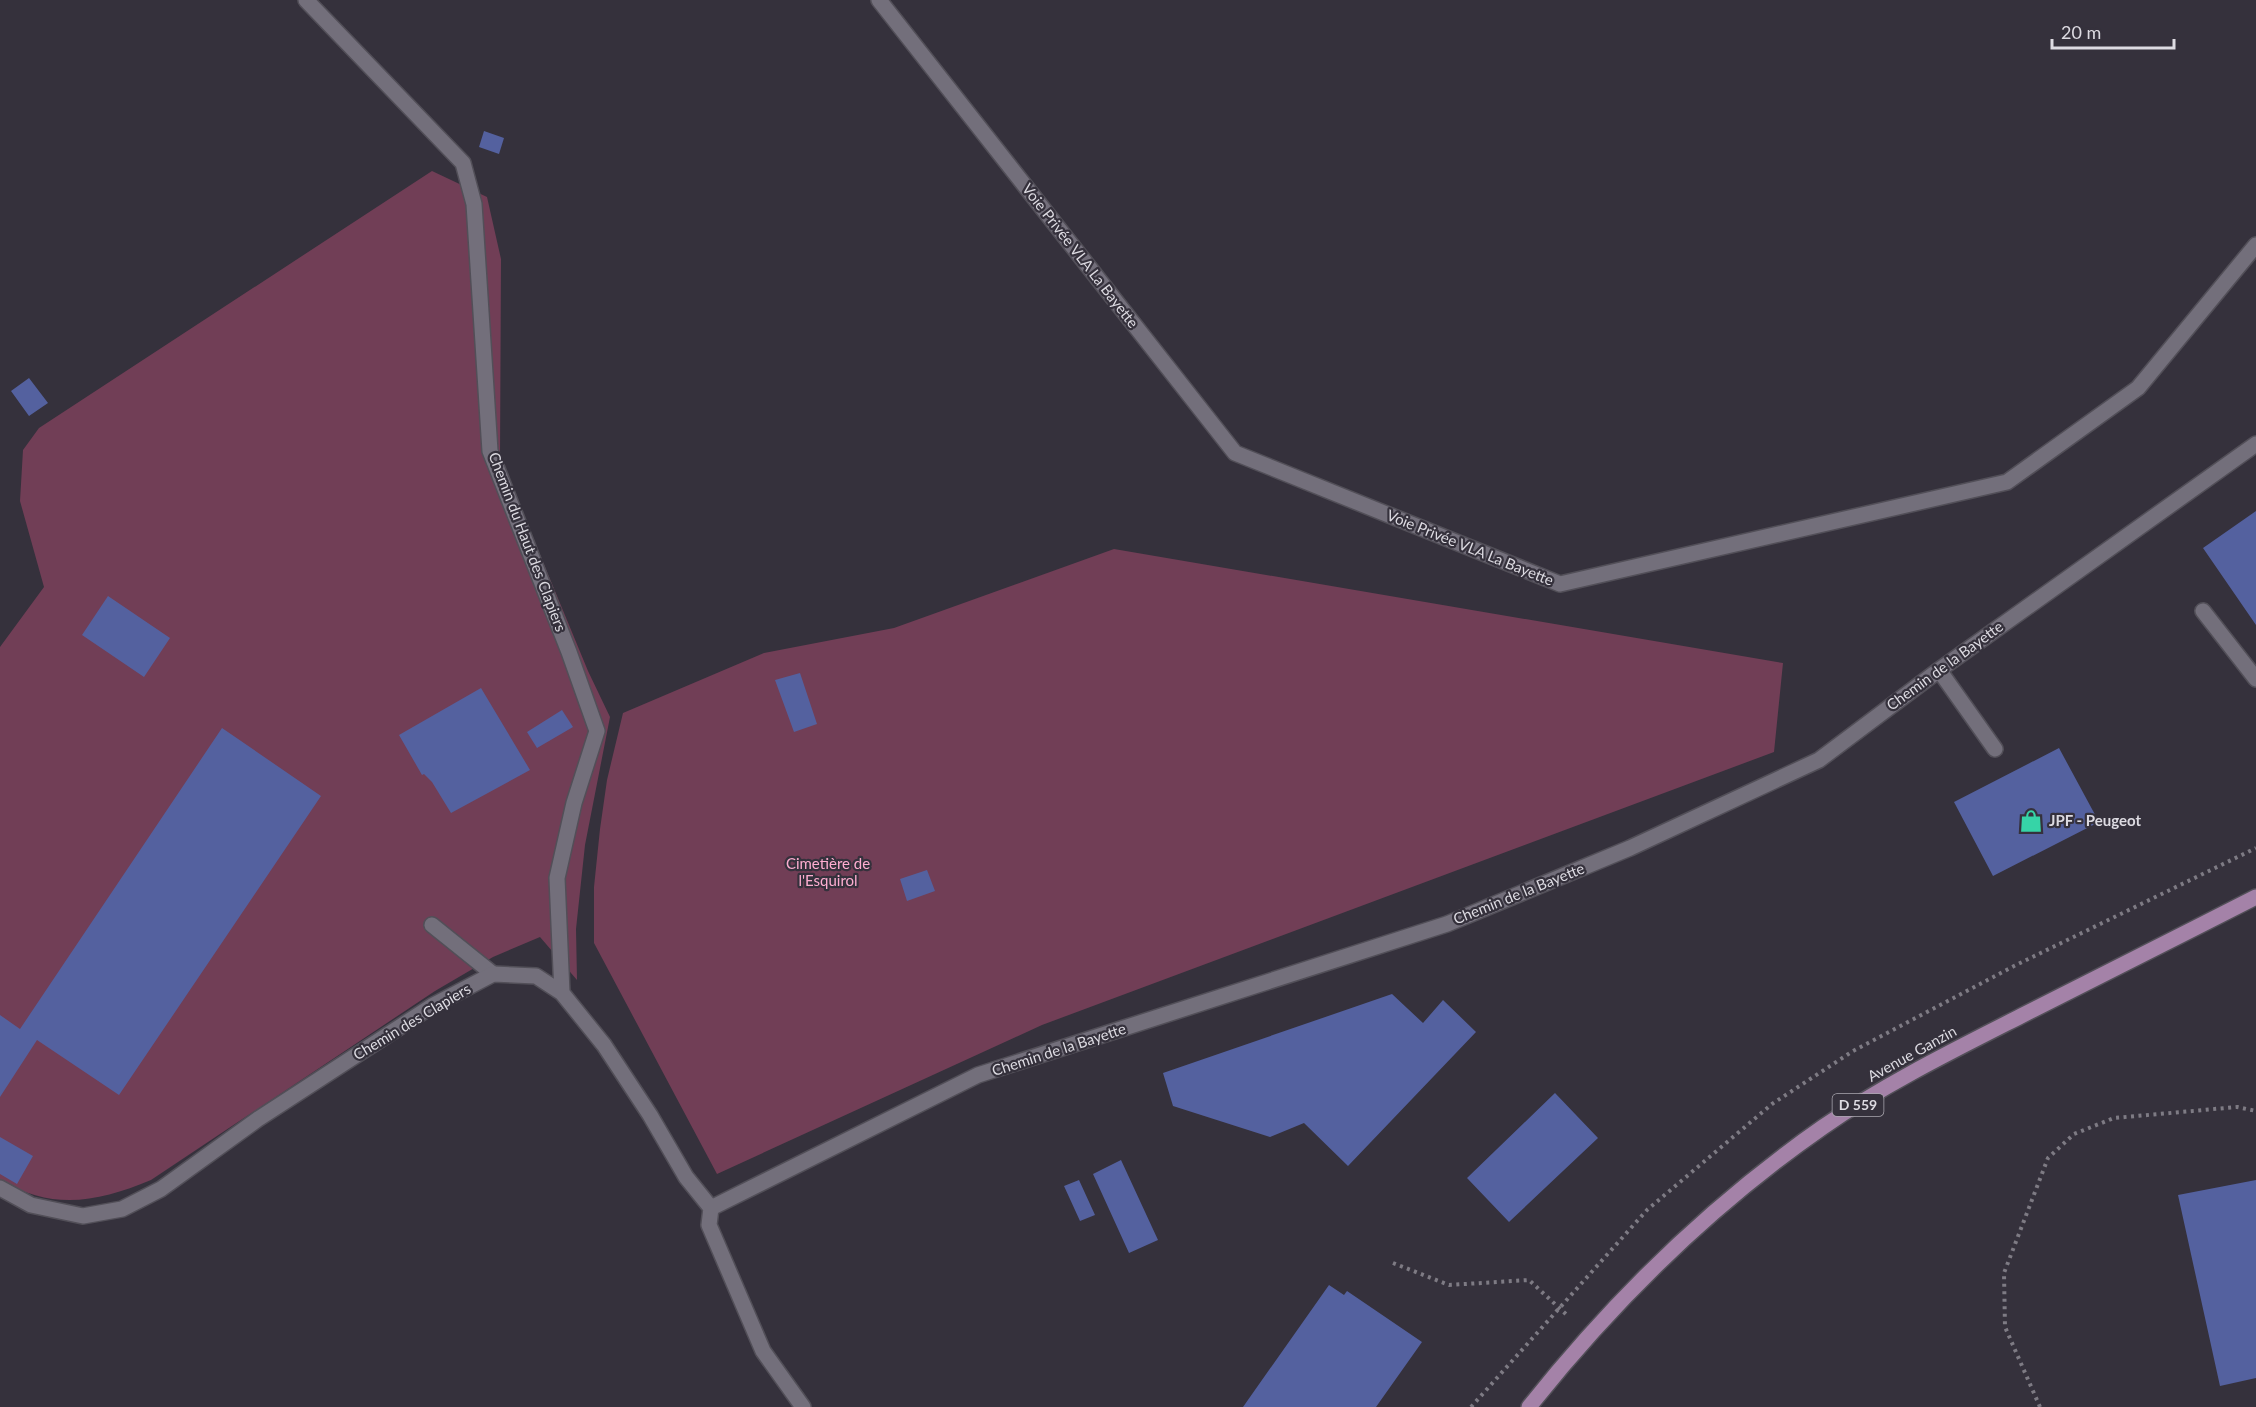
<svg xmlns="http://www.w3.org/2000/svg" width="2256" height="1407" font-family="Lato,sans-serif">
<rect width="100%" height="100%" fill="#35313c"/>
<path fill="#713e56" d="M432,171L487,197L501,259L500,458L588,671L610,717L585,845L576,929L577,980L540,937L493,957L435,991L151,1180C98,1202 53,1211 0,1180V647L44,587L20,501L23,450L39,428Z
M1114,549L1783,663L1774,752L1042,1025L717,1174L594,943V887L600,829L607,780L623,713L764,653L894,628Z"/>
<path fill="#54619f" d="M484,131L504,138L499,154L479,147Z
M29,378L48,403L29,416L11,391Z
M2256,511V625L2203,548Z
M108,596L170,638L144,677L82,635Z
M800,673L817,724L794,732L775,680Z
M481,688L530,770L451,813L432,782L424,774L422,775L399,735Z
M562,710L573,727L537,748L527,732Z
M222,728L321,796L119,1095L37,1040L0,1097V1015L20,1029Z
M2059,748L2099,822L1993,876L1954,802Z
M927,870L935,891L907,901L900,879Z
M1392,994L1423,1023L1443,1000L1476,1032L1348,1166L1304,1123L1270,1137L1173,1106L1163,1073Z
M1555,1093L1598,1138L1509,1222L1467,1178Z
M0,1137L33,1156L17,1184L0,1174Z
M1121,1160L1158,1240L1129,1253L1093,1174Z
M1079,1180L1095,1215L1080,1221L1064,1186Z
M2256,1180V1378L2220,1386L2178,1195Z
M1329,1285L1344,1295L1347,1291L1422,1342L1376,1407H1243Z"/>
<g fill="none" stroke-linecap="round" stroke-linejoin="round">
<g stroke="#524f58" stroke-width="18">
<path id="lane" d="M879,0L1235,453L1560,584L2007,482L2138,388L2256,245
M2203,611L2256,679
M1939,670L1995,749
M432,925L493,974"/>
</g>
<g stroke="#524f58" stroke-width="18">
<path id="street" d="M306,0L463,163L474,204L490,451L569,652L597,731L574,803L557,878L562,993
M0,1188L31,1205L83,1216L122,1209L161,1189L258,1119L432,1006L493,974L536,976L562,993L604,1045L650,1115L686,1177L711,1208L709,1225L763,1351L803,1407
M711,1208L978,1075L1447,924L1630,848L1819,760L1939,670L2256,444"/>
</g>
<g stroke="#524f58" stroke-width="18">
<path id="primary" d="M1529,1407C1614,1300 1711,1205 1823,1127C1885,1084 1954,1050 2021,1016C2100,976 2178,937 2256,897"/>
</g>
<path stroke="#7e7b84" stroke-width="4" stroke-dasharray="3 4.5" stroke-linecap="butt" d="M1393,1263L1449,1285L1529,1280L1569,1317
M1471,1407L1647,1210L1772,1104L1853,1051L2014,966L2256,848
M2040,1407L2005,1327L2004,1273L2048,1158L2074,1134L2114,1118L2237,1107L2256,1111"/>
<use href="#lane" stroke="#736f7b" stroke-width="15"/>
<use href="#street" stroke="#736f7b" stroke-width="15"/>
<use href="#primary" stroke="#a482a8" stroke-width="15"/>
</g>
<defs>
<g id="shop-bare" transform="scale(1.8)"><path d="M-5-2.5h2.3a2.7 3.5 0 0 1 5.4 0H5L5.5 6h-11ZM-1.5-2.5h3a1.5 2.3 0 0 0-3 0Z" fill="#36d4a7" stroke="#35313c" stroke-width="2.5" paint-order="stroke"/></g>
</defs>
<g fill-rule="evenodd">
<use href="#shop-bare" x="2031" y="821"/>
</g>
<g text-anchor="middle" stroke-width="4.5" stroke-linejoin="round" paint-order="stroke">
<rect fill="#35313c" stroke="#aba8b0" stroke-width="1.5" x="1832.5" y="1094" width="51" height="22" rx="4.5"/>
<g font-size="14" font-weight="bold" fill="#dddbe2">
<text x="1858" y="1110">D 559</text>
</g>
<g font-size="15" fill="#dddbe2" stroke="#35313c">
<text transform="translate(1080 256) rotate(52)" y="5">Voie Privée VLA La Bayette</text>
<text transform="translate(527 542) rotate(69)" y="5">Chemin du Haut des Clapiers</text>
<text transform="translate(1470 548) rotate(22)" y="5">Voie Privée VLA La Bayette</text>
<text transform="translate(1945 666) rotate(-36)" y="5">Chemin de la Bayette</text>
<text transform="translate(1519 894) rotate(-22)" y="5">Chemin de la Bayette</text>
<text transform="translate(412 1022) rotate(-31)" y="5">Chemin des Clapiers</text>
<text transform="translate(1059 1050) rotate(-18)" y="5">Chemin de la Bayette</text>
<text transform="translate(1912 1054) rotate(-29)" y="5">Avenue Ganzin</text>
</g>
<g font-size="15" font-weight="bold" fill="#dddbe2" stroke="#35313c" text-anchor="start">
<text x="2049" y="826">JPF - Peugeot</text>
</g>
<g font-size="15" fill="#fdadd0" stroke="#35313c">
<text x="828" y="869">Cimetière de<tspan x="828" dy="17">l'Esquirol</tspan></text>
</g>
</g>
<path d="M2052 39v9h122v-9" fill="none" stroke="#dddbe2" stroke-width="3"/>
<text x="2061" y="39" font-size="18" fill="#dddbe2" stroke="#35313c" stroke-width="4.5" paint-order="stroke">20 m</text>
</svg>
